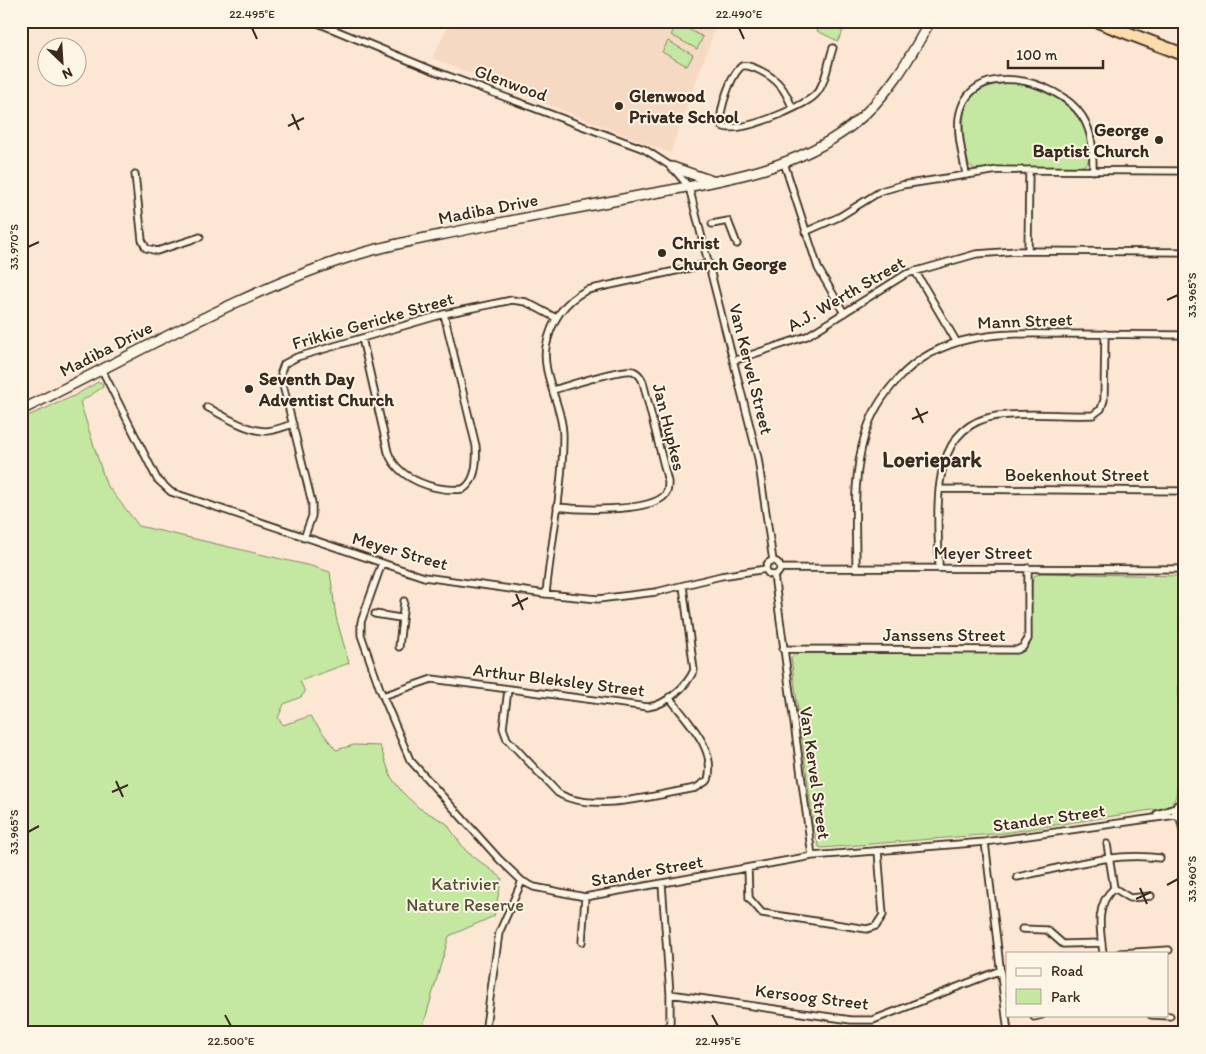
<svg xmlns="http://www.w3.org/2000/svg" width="1206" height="1054" font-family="Itim,sans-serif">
<rect width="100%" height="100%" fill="#fbe7d3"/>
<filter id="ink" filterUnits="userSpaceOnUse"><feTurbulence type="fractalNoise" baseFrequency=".02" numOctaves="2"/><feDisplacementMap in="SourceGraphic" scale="10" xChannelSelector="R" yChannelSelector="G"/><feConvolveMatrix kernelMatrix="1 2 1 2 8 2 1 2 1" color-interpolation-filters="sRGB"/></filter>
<g filter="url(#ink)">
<path fill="#f6d9c3" d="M451,21H718L670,153L432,58Z"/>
<path fill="#c4e8a2" stroke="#808960" d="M821,21L843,31L838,41L817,31Z
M677,23L703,37L697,49L671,35Z
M668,41L693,55L687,66L662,52Z
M1010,83C1044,85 1089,111 1089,148C1089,154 1090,158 1087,163L1081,167H1006L975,169L969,165C958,124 957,85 1010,83Z
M98,382L102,383L103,387L80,402L106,484L139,526L311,566L330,572L336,617L349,663L300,681L305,692L301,697L284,704L278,718L283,725L310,716L336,750L354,745L380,746L391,777L402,792L419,808L446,823L466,851L502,878L494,916L449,936L424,1023L425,1033H387L386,1029V1033H21V419L74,396Z
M1041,573L1180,576L1177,791C1175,801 1173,804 1164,808L1005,833L822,848L819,847L814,831L791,657L799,653H1021L1031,641L1032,583L1034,576Z"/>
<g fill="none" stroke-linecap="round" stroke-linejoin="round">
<g stroke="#3b2a1e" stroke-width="9">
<path id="street" d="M313,21L432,70L644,149L672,167L689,187L758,458L773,561
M792,107C785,90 779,80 761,71C755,68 749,65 742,66C731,74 717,114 722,126C738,135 803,107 815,95C826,84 828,62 833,48
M784,163L818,268L844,313
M135,174L142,240L146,248L157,251L200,237
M966,174C963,157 957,136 959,118C968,56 1058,79 1082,116C1093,133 1093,151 1093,171
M712,224L728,221L737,244
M805,232L839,217L881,191L902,185L998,170L1185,171
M1028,251L1029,170
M915,271L956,341
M362,338L388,452C398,480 436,492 463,489C477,481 477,460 476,446L444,314
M733,361L807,336L906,274L976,254L1016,251L1185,252
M102,370L157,479L171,492L424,577L546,594L598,599L656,592L721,576L766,569
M553,390C567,386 621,368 633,371C638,373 641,377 643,382L668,482C668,488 668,493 663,497C644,512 581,510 557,507
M207,407C224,416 247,431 266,431C275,431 285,426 293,424
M939,489L1185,491
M304,538L312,516V503L282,381L281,372L284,364L297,357L444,314L512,300L526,302L556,318
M766 568a7 7 0 1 1 14 0a7 7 0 1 1-14 0Z
M382,563L361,622V635L380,689L410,760L499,859L522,881L534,887L585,897L812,856L985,842L1176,815
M856,567C856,523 852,478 865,435C871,414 883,395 897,380C942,330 1005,333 1067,334C1106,334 1145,335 1185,335
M780,568L1185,569
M939,568C939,516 925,426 997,416C1028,412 1061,416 1093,415L1101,409L1104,400L1105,334
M774,575L812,856
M546,594C551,542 563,489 563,436C563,407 541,374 546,347C551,322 564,301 587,290L708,264
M375,614L400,618
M399,647L404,601
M783,649L1017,650L1023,647L1028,639V568
M508,690L503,728L507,739L558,793C592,814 659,794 696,788L708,780C717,748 686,720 669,697
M383,696L432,679L648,707C666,705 687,686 694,670L683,586
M1182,802L1185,780
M1185,802L1177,805L1175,812L1178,817L1185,818
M1157,814L1175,808
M1180,818L1185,838
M985,842L1008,1033
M748,868L749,898L762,913L867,929L876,926L883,915L878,851
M1017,877C1063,868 1113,851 1160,858
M662,884L670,994V1033
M1114,888L1130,898L1151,896
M1022,929L1047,930L1063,944L1102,943
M582,942L585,897
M1103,953C1100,929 1095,905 1114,888L1107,844
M1120,953L1169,950
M670,994L851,1020H873L1001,970
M1151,1015L1170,1016
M1034,1017L1042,1015
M485,1033L499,933L522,881"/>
</g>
<g stroke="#3b2a1e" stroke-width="12">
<path id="secondary" d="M672,167L712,181
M21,410C133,356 241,291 359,254C395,243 432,237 469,229C529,217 589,206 649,194C719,181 793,171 851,126C886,99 909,60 930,21"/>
</g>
<g stroke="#3b2a1e" stroke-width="15">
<path id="highway" d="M1096,21L1185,55"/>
</g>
<use href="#street" stroke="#fcf5e5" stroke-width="5.5"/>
<use href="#secondary" stroke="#fcf5e5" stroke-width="9"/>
<use href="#highway" stroke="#fcdcac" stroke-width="11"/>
</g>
</g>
<path fill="none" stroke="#3b2a1e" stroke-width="2" d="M252,28L257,39M739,28L744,39M292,114L299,130M288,126L304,118M28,247L39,242M1167,300L1178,295M916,408L923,423M912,419L928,412M516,594L523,610M512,606L528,598M116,781L123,797M112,792L128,785M28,832L39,826M1167,885L1178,879M1140,888L1147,904M1136,899L1151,892M225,1015L231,1026M712,1015L718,1026"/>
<g fill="#3b2a1e" stroke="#fcf5e5" stroke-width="2">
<circle cx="619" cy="106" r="5"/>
<circle cx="1159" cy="140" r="5"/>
<circle cx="662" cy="253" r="5"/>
<circle cx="249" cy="389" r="5"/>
</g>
<g text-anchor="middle" stroke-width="4" stroke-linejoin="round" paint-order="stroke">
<g font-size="18" fill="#3b2a1e" stroke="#fcf5e5">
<text transform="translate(511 83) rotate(20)" y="6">Glenwood</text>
<text transform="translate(488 209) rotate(-11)" y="6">Madiba Drive</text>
<text transform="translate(846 294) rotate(-30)" y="6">A.J. Werth Street</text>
<text transform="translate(373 321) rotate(-16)" y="6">Frikkie Gericke Street</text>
<text transform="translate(1025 321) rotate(-2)" y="6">Mann Street</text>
<text transform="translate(106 349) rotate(-27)" y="6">Madiba Drive</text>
<text transform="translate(751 369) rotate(76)" y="6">Van Kervel Street</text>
<text transform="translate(669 427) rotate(76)" y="6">Jan Hupkes</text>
<text x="1077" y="481">Boekenhout Street</text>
<text transform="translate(400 551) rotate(16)" y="6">Meyer Street</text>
<text x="983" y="559">Meyer Street</text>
<text x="944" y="641">Janssens Street</text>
<text transform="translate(559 680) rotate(7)" y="6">Arthur Bleksley Street</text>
<text transform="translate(815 773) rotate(82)" y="6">Van Kervel Street</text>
<text transform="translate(1049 818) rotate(-8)" y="6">Stander Street</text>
<text transform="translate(647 871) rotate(-10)" y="6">Stander Street</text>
<text transform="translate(812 997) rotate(7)" y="6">Kersoog Street</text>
</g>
<g font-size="18" font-weight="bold" fill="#3b2a1e" stroke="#fcf5e5" text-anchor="start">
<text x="629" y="102">Glenwood<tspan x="629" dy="21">Private School</tspan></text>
<text x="1149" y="136" text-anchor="end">George<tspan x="1149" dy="21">Baptist Church</tspan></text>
<text x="672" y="249">Christ<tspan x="672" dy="21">Church George</tspan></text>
<text x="259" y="385">Seventh Day<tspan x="259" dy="21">Adventist Church</tspan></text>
</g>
<g font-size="18" fill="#565038" stroke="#fcf5e5">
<text x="465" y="890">Katrivier<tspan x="465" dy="21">Nature Reserve</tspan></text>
</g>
<g font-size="22" font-weight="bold" fill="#3b2a1e" stroke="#fcf5e5">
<text x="932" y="467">Loeriepark</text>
</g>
</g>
<rect width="1206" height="1054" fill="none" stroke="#fcf5e5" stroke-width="55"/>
<rect x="1006" y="952" width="162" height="65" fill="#fcf5e5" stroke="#afa495"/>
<rect x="1016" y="968" width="25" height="8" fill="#fcf5e5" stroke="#afa495"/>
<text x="1051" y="976" font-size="15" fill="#3b2a1e">Road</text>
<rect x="1016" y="989" width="25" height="15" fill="#c4e8a2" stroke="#afa495"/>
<text x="1051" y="1002" font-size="15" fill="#3b2a1e">Park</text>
<g transform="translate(62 62) rotate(155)"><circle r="24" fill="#fcf5e5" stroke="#afa495"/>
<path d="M0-4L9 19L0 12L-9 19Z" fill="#3b2a1e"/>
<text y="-8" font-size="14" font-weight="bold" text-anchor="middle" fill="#3b2a1e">N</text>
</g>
<path d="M1008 60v8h95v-8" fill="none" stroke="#3b2a1e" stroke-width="2.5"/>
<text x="1016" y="60" font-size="15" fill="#3b2a1e" stroke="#fcf5e5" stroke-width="4" paint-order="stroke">100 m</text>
<rect x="28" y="28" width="1150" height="998" fill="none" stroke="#3b2a1e" stroke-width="2"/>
<g font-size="12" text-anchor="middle" fill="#3b2a1e">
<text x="252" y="18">22.495°E</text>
<text x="739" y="18">22.490°E</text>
<text transform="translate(14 247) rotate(-90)" y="4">33.970°S</text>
<text transform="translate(1192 295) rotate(-90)" y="4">33.965°S</text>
<text transform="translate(14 832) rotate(-90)" y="4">33.965°S</text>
<text transform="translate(1192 879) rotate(-90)" y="4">33.960°S</text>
<text x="231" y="1045">22.500°E</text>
<text x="718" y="1045">22.495°E</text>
</g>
</svg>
